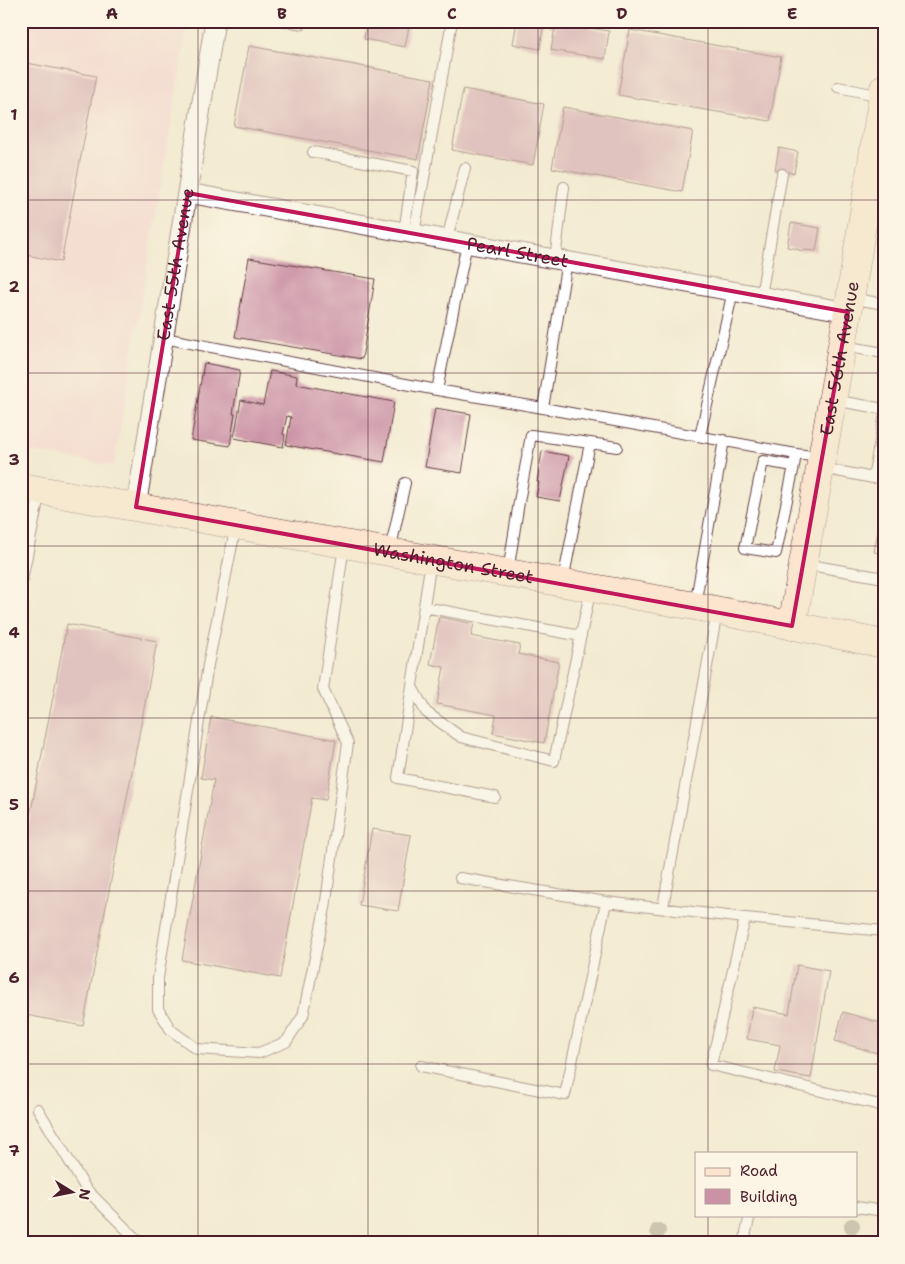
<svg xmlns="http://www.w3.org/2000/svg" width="905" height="1264" font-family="'Shantell Sans',sans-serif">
<rect width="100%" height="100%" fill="#fcf5e5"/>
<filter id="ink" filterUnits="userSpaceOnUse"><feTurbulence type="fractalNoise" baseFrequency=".02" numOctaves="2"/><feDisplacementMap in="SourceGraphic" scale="10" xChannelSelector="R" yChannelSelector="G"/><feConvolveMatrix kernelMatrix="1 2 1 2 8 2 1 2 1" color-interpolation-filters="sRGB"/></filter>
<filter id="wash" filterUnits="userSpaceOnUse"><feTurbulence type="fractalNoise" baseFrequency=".0096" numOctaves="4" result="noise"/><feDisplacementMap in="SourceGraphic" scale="20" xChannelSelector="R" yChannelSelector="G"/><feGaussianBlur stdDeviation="1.12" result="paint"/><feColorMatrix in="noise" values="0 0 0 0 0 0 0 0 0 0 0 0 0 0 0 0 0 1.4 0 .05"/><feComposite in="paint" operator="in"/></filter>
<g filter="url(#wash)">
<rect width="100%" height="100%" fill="#f3ebd1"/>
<path fill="#f7cfd2" d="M21,21H188L114,466L21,450Z"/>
<g id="blocks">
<path fill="#cb92a6" d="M261,21H306L304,30L261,22Z
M367,21H410L405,47L364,39Z
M517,21H544L540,49L513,44Z
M548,21H590L589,28L609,31L605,59L551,50L555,27L547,26Z
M630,30L781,57L770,121L618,95Z
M249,46L433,79L418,159L234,126Z
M21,62L96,76L61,262L21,254Z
M463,89L544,104L533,165L452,150Z
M563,107L693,131L682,192L552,168Z
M779,148L798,152L794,173L775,170Z
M791,223L820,228L816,251L804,250V251L798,250V249L787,247Z
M249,258L375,279L362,359L235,337Z
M204,363L240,370L233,414H235L230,446L191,440Z
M270,371L297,376L296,384L394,402L384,462L286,445L291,417L287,416L283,434L285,435L283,447L234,438L241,400L263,405Z
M435,408L471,414L462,473L425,467Z
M542,451L569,456L560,501L536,497L539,482H537Z
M883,505H884V554L874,552Z
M439,617L474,624L471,636L520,645L518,654L559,662L544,743L493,733L496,715L437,704L444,667L430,664Z
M67,624L157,641L83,1026L21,1014V863Z
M211,717L336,740L326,800L312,798L280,978L182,960L214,780L201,778Z
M372,829L411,835L398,911L359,905Z
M797,965L829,971L811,1078L775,1072L780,1045L747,1039L752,1007L789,1014Z
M843,1012L884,1024V1055L835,1041Z"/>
</g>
</g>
<g filter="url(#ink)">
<use href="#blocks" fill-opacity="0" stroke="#633e44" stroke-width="1"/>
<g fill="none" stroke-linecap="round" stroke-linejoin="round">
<g stroke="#633e44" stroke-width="12">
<path id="lane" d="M838,87L881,96
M313,152L413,171L404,232
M414,234L452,21
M447,239L465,168
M467,243L437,390L543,408L567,261
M555,259L564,187
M761,296L782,174
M850,298L884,304
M164,338L437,390
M843,346L884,353
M833,400L884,409
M543,408L796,454
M700,436L733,291
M794,466L763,461L745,548L776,553L794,466L796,454L821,457
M822,468L873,478L884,419
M236,525L208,665L158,978V1009L171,1030L197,1049L259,1053L286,1042L303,1016L325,908L348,743L323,689L344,546
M390,551L405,483
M431,560L398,778L495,797
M804,564L884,578
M508,572L519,502L531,435L590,443
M563,581L590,443L617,447
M21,585L40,491
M695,605L724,440
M424,607L581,636
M412,687L426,712L461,737L554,761L591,588
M460,878L606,902L745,918L711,1065L884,1106
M663,907L717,612
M745,918L884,931
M421,1066L565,1095L606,902
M38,1109L86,1189L140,1243
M856,1207L884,1211
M745,1243L746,1232L750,1215"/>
</g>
<g stroke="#633e44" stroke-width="21">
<g id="street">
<path id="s1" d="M188,193L848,312"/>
<path id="s2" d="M136,507L215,21"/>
</g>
</g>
<g stroke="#633e44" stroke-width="29">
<g id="secondary">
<path id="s3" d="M21,487L695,606L884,644"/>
<path id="s4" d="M792,626L848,312L884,88"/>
</g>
</g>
<use href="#lane" stroke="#fff" stroke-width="10"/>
<use href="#street" stroke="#fff" stroke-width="19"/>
<use href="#secondary" stroke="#fce5cf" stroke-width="28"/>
</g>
<g fill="#a09885">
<circle cx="852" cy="1226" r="8"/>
<circle cx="658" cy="1231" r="8"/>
</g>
</g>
<path d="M0 0H905V1264H0ZM188,193L848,312L792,626L136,507Z" fill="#f3ebd1" fill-opacity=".55" fill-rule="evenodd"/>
<path fill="none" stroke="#c2185b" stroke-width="4" stroke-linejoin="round" d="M188,193L848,312L792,626L136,507Z"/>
<path fill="none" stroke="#4a1f2b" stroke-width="1" stroke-opacity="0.55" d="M198,21V1243M368,21V1243M538,21V1243M708,21V1153M21,200H884M21,373H884M21,546H884M21,718H884M21,891H884M21,1064H884M708,1215V1243"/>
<g text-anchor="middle" stroke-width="4.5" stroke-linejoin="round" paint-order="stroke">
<g font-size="18" fill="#4a1f2b" stroke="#fcf5e5">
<text dy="6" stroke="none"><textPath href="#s1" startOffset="335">Pearl Street</textPath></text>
<text dy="6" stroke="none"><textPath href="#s2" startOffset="246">East 55th Avenue</textPath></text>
<text dy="6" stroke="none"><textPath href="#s4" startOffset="272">East 56th Avenue</textPath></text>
<text dy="6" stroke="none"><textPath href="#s3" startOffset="439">Washington Street</textPath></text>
</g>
</g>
<rect width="905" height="1264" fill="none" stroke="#fcf5e5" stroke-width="55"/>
<rect x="695" y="1152" width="162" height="65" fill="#fcf5e5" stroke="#b59f9b"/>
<rect x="705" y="1168" width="25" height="8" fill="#fce5cf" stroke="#b59f9b"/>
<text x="740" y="1176" font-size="15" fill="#4a1f2b">Road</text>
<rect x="705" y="1189" width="25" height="15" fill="#cb92a6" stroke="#b59f9b"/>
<text x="740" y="1202" font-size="15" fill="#4a1f2b">Building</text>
<g transform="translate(72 1192) rotate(100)" stroke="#fcf5e5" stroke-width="4" paint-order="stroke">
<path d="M0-4L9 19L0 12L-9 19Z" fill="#4a1f2b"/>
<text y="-8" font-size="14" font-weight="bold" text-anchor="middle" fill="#4a1f2b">N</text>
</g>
<rect x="28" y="28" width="850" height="1208" fill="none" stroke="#4a1f2b" stroke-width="2"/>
<g font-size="16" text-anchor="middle" font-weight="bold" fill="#4a1f2b">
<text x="112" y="19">A</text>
<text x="282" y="19">B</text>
<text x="452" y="19">C</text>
<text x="622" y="19">D</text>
<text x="792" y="19">E</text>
<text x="14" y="120">1</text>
<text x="14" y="292">2</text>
<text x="14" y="465">3</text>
<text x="14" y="638">4</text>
<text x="14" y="810">5</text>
<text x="14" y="983">6</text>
<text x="14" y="1156">7</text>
</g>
</svg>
